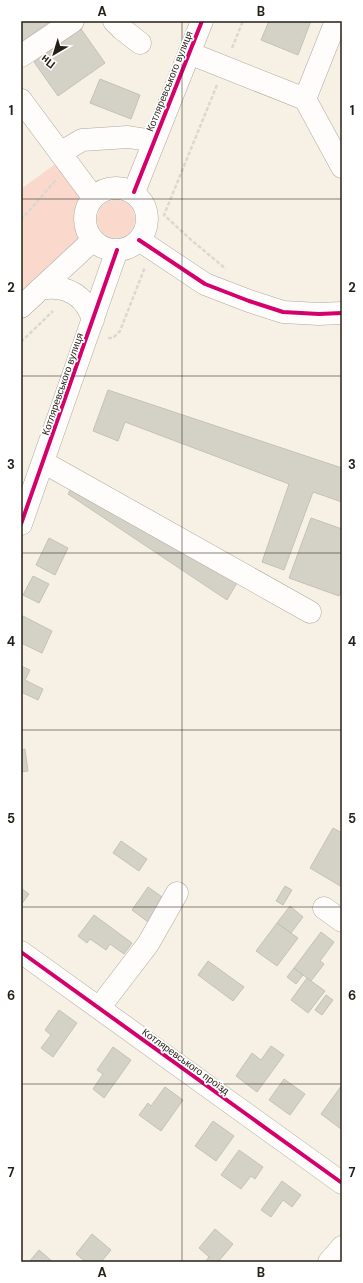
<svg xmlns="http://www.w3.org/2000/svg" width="363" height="1283" font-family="'DM Sans',sans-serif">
<rect width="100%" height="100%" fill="#f7f1e5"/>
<path fill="#fad8cc" d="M58,162L81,194C72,210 71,225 80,241L21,296V189Z
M97 219a19 19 0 1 1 38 0a19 19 0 1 1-38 0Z"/>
<path fill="#d4d2c7" stroke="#c4c2b7" d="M21,21H51L21,42Z
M269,21H311L298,55L261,40Z
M81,29L105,63L58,96L34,62Z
M100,79L140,95L131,119L90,103Z
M108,390L342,468V502L313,492L284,570L262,562L289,484L125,422L118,441L93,431Z
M73,485L238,581L227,600L68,494Z
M311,518L342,529V589L339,596L289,578Z
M49,538L68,548L55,575L36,565Z
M33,576L49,584L39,603L23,595Z
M23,616L52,631L42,653L21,643V621Z
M21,666L30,670L25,680L43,689L38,700L21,692Z
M25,749L28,771L21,772V750Z
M333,828L342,833V887L310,868Z
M121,841L147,859L139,871L113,853Z
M285,886L292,890L283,905L276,901Z
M148,887L165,899L148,922L132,910Z
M21,888L29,894L21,905Z
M290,906L303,917L291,933L277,923Z
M94,915L132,943L124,954L110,944L106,950L90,939L87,943L78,936Z
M277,923L298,938L277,966L256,951Z
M321,932L334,942L320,961L324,964L311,981L294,968Z
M208,961L244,987L233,1001L198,975Z
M294,968L303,975L296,984L287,977Z
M307,978L325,991L308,1013L291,1000Z
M326,995L333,1000L322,1015L315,1010Z
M59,1010L77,1023L53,1057L41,1048L51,1035L45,1030Z
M271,1046L284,1055L257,1092L236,1076L252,1053L261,1060Z
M113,1047L131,1060L104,1098L93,1089L103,1074L97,1070Z
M284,1079L305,1094L290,1115L269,1100Z
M342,1085V1128L341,1129L321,1114Z
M165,1087L183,1100L161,1131L139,1115L148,1103L151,1106Z
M213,1121L234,1136L216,1161L195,1146Z
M239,1150L263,1167L255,1179L251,1176L241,1189L221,1175Z
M282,1181L301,1195L292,1207L283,1200L271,1217L261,1210Z
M215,1229L233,1244L218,1262H205L209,1257L199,1248Z
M92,1234L111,1250L101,1262H86L76,1254Z
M39,1250L53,1262H29Z"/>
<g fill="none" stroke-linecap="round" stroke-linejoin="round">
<g stroke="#ada89e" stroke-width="23">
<path id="minor" d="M114,21L122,29L140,43
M189,53L305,99L342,167
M21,56L73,21
M305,99L336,21
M21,100L93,197
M60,153L82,140L128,137L154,141
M85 219a31 31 0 1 1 62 0a31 31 0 1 1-62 0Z
M134,192L202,21
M139,240L205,284L249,301L283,312L319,314L342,313
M40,289C66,284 85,295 93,320
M21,307L93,240
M43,462L310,612
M21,524L117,250
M324,908L342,921
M21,952L342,1183
M99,1008L148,944L177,893
M329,1262L342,1247"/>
</g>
<path stroke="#d9d8d3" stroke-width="2.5" stroke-dasharray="4 2" stroke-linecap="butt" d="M232,48L243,21
M217,85L164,215L189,238L226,269
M21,220L55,181L54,180
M108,338H113L120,331L145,267
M21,342L53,311"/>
<use href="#minor" stroke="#fefdfb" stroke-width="22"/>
<g stroke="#fff" stroke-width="6">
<path id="cycleway" d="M134,192L202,21
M139,240L205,284L249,301L283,312L319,314L342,313
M21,524L117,250
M21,952L342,1183"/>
</g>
<use href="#cycleway" stroke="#d6006c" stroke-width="4"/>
</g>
<path fill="none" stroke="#241f15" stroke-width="1" stroke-opacity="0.55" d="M182,21V1262M21,199H342M21,376H342M21,553H342M21,730H342M21,907H342M21,1084H342"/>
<g text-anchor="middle" stroke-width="3.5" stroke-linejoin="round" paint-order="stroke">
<g font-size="10" fill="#241f15" stroke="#fff">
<text transform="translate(169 81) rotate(-68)" y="4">Котляревського вулиця</text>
<text transform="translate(62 384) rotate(-71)" y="4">Котляревського вулиця</text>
<text transform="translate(186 1061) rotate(36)" y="4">Котляревського проїзд</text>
</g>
</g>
<rect width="363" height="1283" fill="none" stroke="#ffffff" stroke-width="44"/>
<g transform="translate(54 54) rotate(218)" stroke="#ffffff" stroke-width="3" paint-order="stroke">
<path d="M0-3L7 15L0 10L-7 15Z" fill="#241f15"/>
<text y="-6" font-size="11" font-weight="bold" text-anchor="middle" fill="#241f15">Пн</text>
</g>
<rect x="22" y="22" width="319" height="1239" fill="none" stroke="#241f15" stroke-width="1.5"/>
<g font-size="13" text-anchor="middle" font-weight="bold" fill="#241f15">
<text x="102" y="16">A</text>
<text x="261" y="16">B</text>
<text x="11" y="115">1</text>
<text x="352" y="115">1</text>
<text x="11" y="292">2</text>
<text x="352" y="292">2</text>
<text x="11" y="469">3</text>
<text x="352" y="469">3</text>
<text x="11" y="646">4</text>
<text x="352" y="646">4</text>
<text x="11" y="823">5</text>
<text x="352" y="823">5</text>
<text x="11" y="1000">6</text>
<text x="352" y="1000">6</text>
<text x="11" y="1177">7</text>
<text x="352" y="1177">7</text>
<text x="102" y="1277">A</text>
<text x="261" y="1277">B</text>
</g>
</svg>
